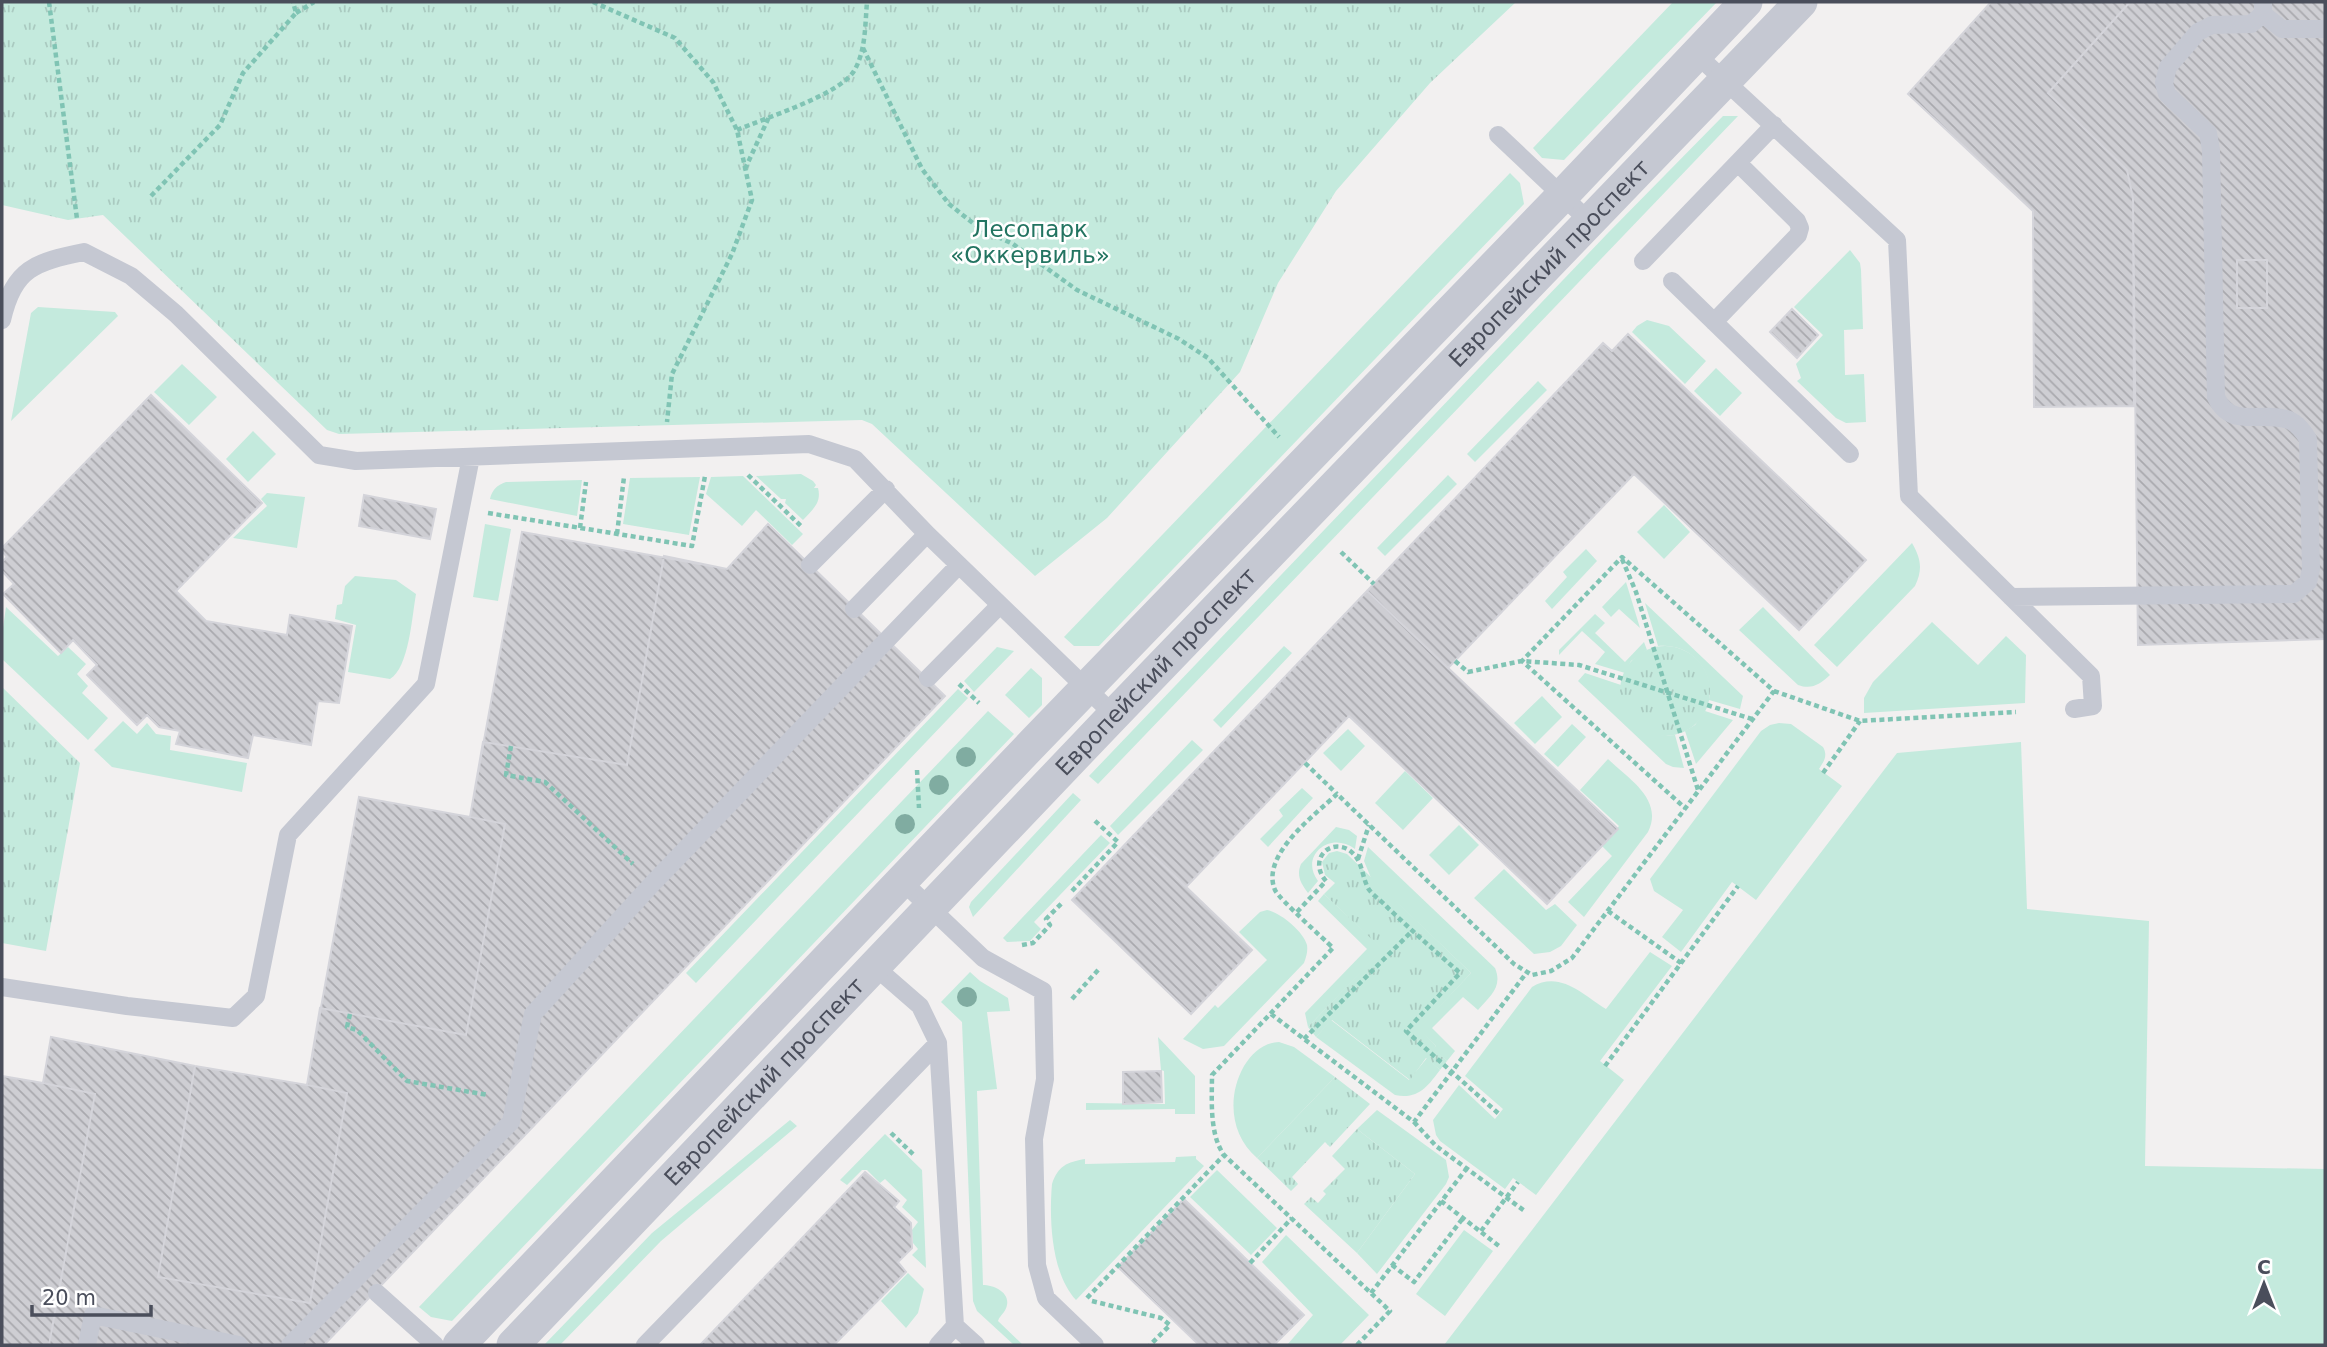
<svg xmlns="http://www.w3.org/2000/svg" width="2327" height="1347" font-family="'DejaVu Sans',sans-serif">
<defs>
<pattern id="park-tufts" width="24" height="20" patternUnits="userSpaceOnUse" patternTransform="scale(1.75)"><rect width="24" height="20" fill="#c4eadd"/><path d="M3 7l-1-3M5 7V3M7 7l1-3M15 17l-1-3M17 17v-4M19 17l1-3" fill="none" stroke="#aacac0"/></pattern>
<pattern id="building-back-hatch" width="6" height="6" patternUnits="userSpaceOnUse" patternTransform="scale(1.75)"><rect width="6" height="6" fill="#ceced3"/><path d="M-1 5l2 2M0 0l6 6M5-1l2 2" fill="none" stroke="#a9a9ae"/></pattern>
</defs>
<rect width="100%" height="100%" fill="#f2f0f0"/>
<path fill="#c4eadd" d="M1673,2H1717L1564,160L1542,158L1533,148Z
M1723,116H1738L1098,784L1089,776L1607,234Z
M1510,173L1520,183L1524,204L1099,646H1074L1064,637Z
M1850,250L1860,263L1861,270L1863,329L1844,330L1845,375L1864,374L1866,422L1846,423L1836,418L1797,381L1801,378L1796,364L1823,335L1794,307Z
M38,307L115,312L118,316L11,421L31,313Z
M1647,320L1669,326L1706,361L1685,384L1632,332L1637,326Z
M182,364L217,397L189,425L154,392Z
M1716,368L1742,393L1720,416L1694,391Z
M1538,381L1547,390L1475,462L1467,454Z
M253,431L276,454L248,482L226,459Z
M801,474L813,481L816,485L814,488H818C822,503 812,510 803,520L785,503L786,499H781L756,476Z
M1448,475L1457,484L1385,556L1377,548Z
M743,476L803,534L792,545L756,510L742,526L706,494L711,477Z
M700,477L689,535L623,524L630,478Z
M582,480L577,516L490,499C492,490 497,485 506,482Z
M267,493L305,497L297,548L233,538L267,506L261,499Z
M1664,505L1690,532L1664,559L1637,532Z
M485,524L511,529L498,601L473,597Z
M1912,543C1921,559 1923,569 1915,586L1837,667L1814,645Z
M1586,549L1597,561L1552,609L1545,601L1567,577L1563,572Z
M355,576L396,580L416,594C412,616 409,668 390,679L348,672L356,625L335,619L337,605L342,604L345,586Z
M1626,582L1640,628L1619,609L1611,617L1602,607Z
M1645,603L1743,696L1740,709L1709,700C1714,669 1690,643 1658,646Z
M6,607L58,656L68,647L86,664L77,674L88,686L82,693L108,718L88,740L2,659V635Z
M1763,607L1830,675C1820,684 1812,690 1798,685L1739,630Z
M1595,614L1605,623L1595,633L1625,662L1644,642L1647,650L1631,661L1625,673L1595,664L1605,652L1582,631L1559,655V650Z
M1932,622L1978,665L2006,636L2026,655L2025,703L1864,713V698L1873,682Z
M1284,646L1292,653L1221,728L1213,720Z
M997,647L1014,651L974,692L964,681Z
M1031,668L1042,678V705L1029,718L1005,695Z
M1585,673L1621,685C1620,717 1643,739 1675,735L1684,768L1673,767L1666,764L1578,681Z
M958,689L968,698L696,983L686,973Z
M1542,696L1562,717L1535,744L1514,723Z
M988,711L1014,734L452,1321L431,1317L419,1307Z
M1705,711L1733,720L1696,764L1685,731L1695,725Z
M123,721L137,734L147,723L156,734L171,736L170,750L247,763L242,792L112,767L94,750Z
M1779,723L1791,724L1823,747C1828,756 1824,761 1819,769L1842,786L1756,900L1732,882L1681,952L1662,937L1683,910L1654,891L1650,879L1761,731L1770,725Z
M1572,724L1586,737L1558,767L1544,754Z
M1348,729L1365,746L1341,771L1323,753Z
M1192,740L1203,750L1118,835L1110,826Z
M2021,742L2027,909L2149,921L2145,1166L2325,1169V1345H1444L1897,753Z
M1608,759C1629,779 1664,800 1648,832L1584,917L1568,902L1612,856L1602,846L1619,826L1580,790Z
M1405,771L1433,798L1403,830L1375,803Z
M1302,788L1313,798L1268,847L1260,839L1283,816L1279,810Z
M1073,793L1081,800L973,917L969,907L971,902Z
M1459,825L1479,845L1449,875L1429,855Z
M1336,827L1349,830L1357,836L1355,849C1330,830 1299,856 1318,881L1308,893C1301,883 1296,876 1301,864Z
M1101,835L1110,843L1034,922L1041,929L1030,941L1007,942L1003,938Z
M1368,847L1495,968C1503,987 1490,996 1478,1010L1463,997L1432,1028L1455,1051L1447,1061L1433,1049L1436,1046L1418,1029L1471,973L1371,878L1364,861Z
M1504,869L1546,910L1555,904L1577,925L1561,946L1550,952L1534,954L1474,898Z
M1324,894L1383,949L1308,1027L1305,1013L1367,949L1318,901Z
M1267,910C1280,912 1304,932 1307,945C1308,952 1306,957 1304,963L1224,1046L1203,1049L1183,1039L1215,1005L1218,1008L1267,960L1239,932L1260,912Z
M1650,952L1672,966L1600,1061L1624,1080L1536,1195L1513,1178L1505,1189L1440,1141L1436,1135L1433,1120L1459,1085L1495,1119L1503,1109L1465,1076L1532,987C1560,970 1583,995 1606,1009Z
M970,972L980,981L1008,998L1010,1011L987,1012L997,1089L977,1091L983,1285C996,1285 1015,1295 1004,1312C1002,1315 999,1317 998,1321L1023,1345H1014L977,1311L973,1301L962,1022L941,1002Z
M1331,1020L1409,1080L1427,1058L1440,1070C1428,1086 1418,1100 1395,1095L1316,1037Z
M1158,1037L1195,1076V1114H1175V1109L1086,1110V1103L1165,1104L1164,1071L1161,1070Z
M1279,1042L1294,1047L1335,1077L1257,1158C1230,1135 1227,1096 1244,1066C1253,1052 1263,1043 1279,1042Z
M1377,1110L1446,1160L1449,1177L1446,1184L1377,1274L1357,1253L1415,1174L1357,1129Z
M790,1120L797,1126L661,1241L560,1345H544L652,1233Z
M885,1134L922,1170L926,1268L912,1255L918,1249L913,1243L912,1230L918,1222L902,1207L907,1200L885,1179L880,1183L867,1170H862L847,1185L840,1180Z
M1196,1156V1159L1204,1166L1076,1300C1051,1273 1049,1219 1052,1184C1058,1166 1067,1162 1085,1159V1164L1175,1162L1176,1157Z
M1217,1170L1277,1228L1251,1255L1190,1197Z
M1464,1230L1493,1251L1445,1316L1416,1294Z
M1286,1235L1369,1315L1340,1345H1287L1313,1315L1262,1262Z
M908,1273L924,1289L918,1313L906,1328L881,1301Z"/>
<path fill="url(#park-tufts)" d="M2,2H1516L1430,83L1336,191L1278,283L1240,372L1107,518L1035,576L872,424L862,420L339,434L327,430L103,215L68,220L2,205Z
M1620 691a45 45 0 1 1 90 0a45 45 0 1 1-90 0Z
M2,687L80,763L46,951L2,943Z
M1337,851L1347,854L1471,973L1419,1029L1436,1046L1434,1049L1447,1061L1440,1070L1426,1058L1410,1080L1332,1020L1316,1037L1308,1027L1382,949L1324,894L1335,883L1325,875L1322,862L1329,853Z
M1335,1077L1370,1104L1330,1147L1325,1142L1292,1177L1298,1184L1291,1191L1257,1158Z
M1357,1129L1415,1174L1357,1253L1304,1204L1311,1197L1318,1203L1326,1194L1323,1191L1345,1169L1332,1156Z"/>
<path fill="url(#building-back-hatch)" stroke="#d4d4da" stroke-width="2" d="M1991,2H2130L2048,93L2127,170L2133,198L2134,406L2034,407L2033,211L1908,94Z
M2130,2H2325V639L2138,645L2133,198L2127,170L2048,93Z
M2237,260H2267V308H2237Z
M1792,309L1818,335L1797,358L1770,332Z
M1628,334L1866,560L1799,630L1634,474L1448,668L1367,591L1603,343L1612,351Z
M151,395L262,503L176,591L206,621L287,635L290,615L352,626L339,703L318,701L311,745L253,735L248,758L176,744L180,731L159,727L147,715L137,725L87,675L97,665L73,640L61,653L3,594L14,584L2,571V562L7,557L2,551V548Z
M364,495L436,509L430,539L359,526Z
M768,524L945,696L324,1345H2V1076L43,1083L51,1037L195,1066L307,1085L359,797L470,817L522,532L727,569Z
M768,524L945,696L324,1345H49L95,1094L43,1083L51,1037L195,1066L158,1277L310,1303L347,1093L307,1085L320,1008L466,1035L505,824L470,817L483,742L627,765L664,556L727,569Z
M1367,591L1618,829L1547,904L1349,716L1186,887L1133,836Z
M1133,836L1252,950L1191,1014L1072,900Z
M1161,1071L1162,1102L1123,1104V1072Z
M865,1172L899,1201L894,1207L911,1223L912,1248L898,1262L906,1272L834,1345H700Z
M1184,1199L1304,1315L1274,1345H1199L1118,1267Z"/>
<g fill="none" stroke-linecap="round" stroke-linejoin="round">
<path stroke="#80c4b4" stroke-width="4.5" stroke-dasharray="5 3.5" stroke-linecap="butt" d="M49,2L77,219
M593,2L675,38L713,82L737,130L752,200L732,254L672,374L667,422
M296,13L314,2
M863,48L922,169L949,204L979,228L1013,244L1077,290L1179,339L1208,358L1279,437
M737,130C765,118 839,95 854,71C866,51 865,24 867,2
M745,169L769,117
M151,196L220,125L243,73L296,13L293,2
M748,475L803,528
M488,513L692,546L705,476
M580,528L586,482
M617,534L624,477
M1341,552L1374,584
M1622,559L1636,592L1698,790
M1455,661L1468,672L1522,661L1579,665L1752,719
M959,684L979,703
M1774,691L1860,721L2016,712
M511,746L506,775L545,782L633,864
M1305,763L1337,794
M917,770L919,808
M1823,773L1860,721
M1358,859L1369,825
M1072,891L1118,842L1093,819
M1608,911L1681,963
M1297,912L1326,881C1308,860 1329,838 1349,850C1363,860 1361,874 1368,888C1372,895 1382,901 1387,907C1411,930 1435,951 1460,973L1406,1031L1499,1114
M1022,945L1033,943L1050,925L1046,919L1063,902
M1072,999L1099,969
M350,1014L347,1027L357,1030L407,1081L488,1095
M1271,1014L1414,1122L1527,972
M1304,1039L1412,931
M1605,1066L1738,886
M1414,1122L1436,1146L1526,1212
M891,1133L915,1156
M1441,1201L1499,1246
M1481,1231L1518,1182
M1250,1263L1292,1218
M1392,1265L1414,1282L1463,1218
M1371,1293L1467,1168
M1087,1298L1224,1155
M1092,1301L1161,1318L1170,1325L1150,1345
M1357,1345L1390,1311L1224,1155C1209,1134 1212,1099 1212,1075L1333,948C1323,938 1279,899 1275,890C1260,855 1315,815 1337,794L1514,964L1532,975L1551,971L1572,958L1774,691L1622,557L1522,661L1685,808"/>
<path stroke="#c5c8d2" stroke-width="18" d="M2263,2V14L2282,29H2325
M1697,55L1897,240L1909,496L2091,676L2093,706L2074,709
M1498,135L1590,222
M1643,261L1774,125
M1672,281L1850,454
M2,320C14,268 35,262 84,252L131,276L176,314L319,455L356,461L809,444L855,459L927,534L1114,715
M1714,322L1798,235L1800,228L1797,221L1738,163
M810,565L886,489
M2011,597L2294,594L2308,582L2311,569L2308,439C2303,431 2298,424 2289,420C2262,410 2231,430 2216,397L2211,150L2208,133L2167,94L2164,83L2168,67L2198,32L2212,25L2251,24L2263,14
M854,609L927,534
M928,678L1000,605
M902,881L983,958L1043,991L1045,1079L1034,1139L1037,1265L1046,1298L1095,1345
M2,987L127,1006L233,1018L256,996L288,835L426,684L471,457
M377,1293L435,1345
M955,1326L976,1345
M87,1345L93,1315L239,1345
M290,1345L511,1122L533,1014L653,883L959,565
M645,1345L938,1043L920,1006L874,966
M938,1345L955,1326L938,1043"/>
<g stroke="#c5c8d2" stroke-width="33">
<path d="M459,1345L1036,740L1562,196L1746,2"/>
<path id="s1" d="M513,1345L1114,715L1801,2"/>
</g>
</g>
<g fill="#80aca1">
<circle cx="966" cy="757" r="10"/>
<circle cx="939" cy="785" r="10"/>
<circle cx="905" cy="824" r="10"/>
<circle cx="967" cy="997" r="10"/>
</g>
<g text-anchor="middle" stroke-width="5" stroke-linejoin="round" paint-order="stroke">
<g font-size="23" fill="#237461" stroke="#fff">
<text x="1030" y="237">Лесопарк<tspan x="1030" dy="26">«Оккервиль»</tspan></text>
</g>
<g font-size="23" fill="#4a4e5b" stroke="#fff">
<text dy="8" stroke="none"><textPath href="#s1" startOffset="1498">Европейский проспект</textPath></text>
<text dy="8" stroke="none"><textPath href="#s1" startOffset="931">Европейский проспект</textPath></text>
<text dy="8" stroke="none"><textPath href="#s1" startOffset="364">Европейский проспект</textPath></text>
</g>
</g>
<rect width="2327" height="1347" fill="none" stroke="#4a4e5b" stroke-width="7"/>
<g transform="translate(2264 1284)" stroke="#ffffff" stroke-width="5" paint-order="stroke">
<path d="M0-5L12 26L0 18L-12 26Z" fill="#4a4e5b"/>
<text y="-10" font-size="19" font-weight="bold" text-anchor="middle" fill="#4a4e5b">С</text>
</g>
<path d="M32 1305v10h119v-10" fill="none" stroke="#4a4e5b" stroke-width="3.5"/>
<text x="42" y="1305" font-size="21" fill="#4a4e5b" stroke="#ffffff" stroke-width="5" paint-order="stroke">20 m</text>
</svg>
